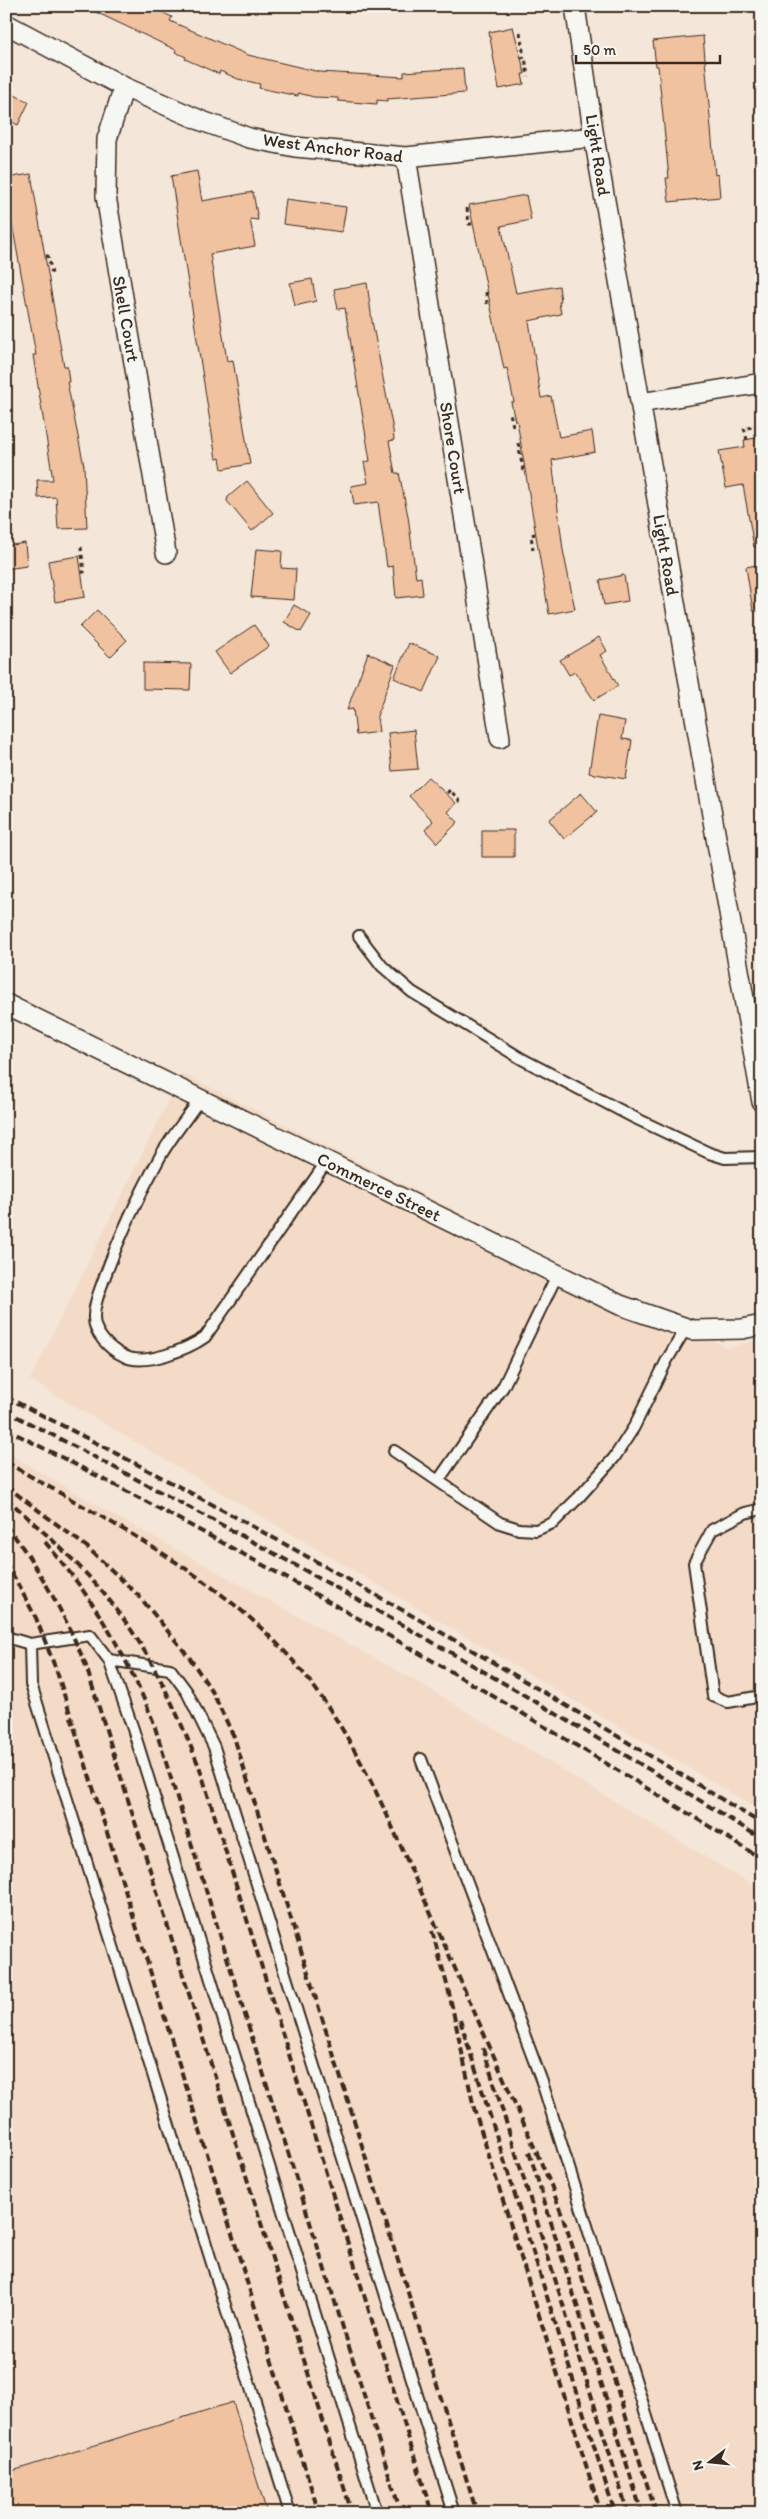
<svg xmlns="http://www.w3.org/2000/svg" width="768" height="2519" font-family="Itim,sans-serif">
<rect width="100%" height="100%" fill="#f4e6d9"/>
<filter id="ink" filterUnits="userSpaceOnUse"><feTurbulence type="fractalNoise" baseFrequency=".02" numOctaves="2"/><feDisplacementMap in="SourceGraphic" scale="10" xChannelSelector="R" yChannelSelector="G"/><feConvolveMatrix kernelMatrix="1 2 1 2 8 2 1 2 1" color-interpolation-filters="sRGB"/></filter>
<g filter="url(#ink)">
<path fill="#f3dbc8" d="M182,1073L727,1348L762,1339V1811L30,1380Z
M6,1452L112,1514L416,1681L762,1891V2513H6Z"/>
<path fill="#f1c2a0" stroke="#3b2a1e" d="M83,6H148L172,17L170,21L248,55L320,72L404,77V72L463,68L465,93L387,99V101L377,100V104L338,101V98L314,97L298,93V96L259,88L260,84L238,79L220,71L219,74L185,59L186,57L175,52L176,50Z
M513,27L525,74H522L524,84L499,89L489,32Z
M703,36L715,175L718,174L720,197L669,202L666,178H669L658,66H656L653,41Z
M6,91L29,102L18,125L6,119Z
M197,171L202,201L253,192L258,220L250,219L255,246L210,254L227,361L233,360L250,464L222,469L220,458L216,459L171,176Z
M31,174L61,350L64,366H67L69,382H67L84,466L87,528L58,529L56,497L38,498L37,480H53L33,355H36L6,191V178Z
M526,195L531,220L501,226L516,293L559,286L561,302H559L561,314L529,321L541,398L551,396L559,437L592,431L595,452L552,460L563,550L575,609L549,614L517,421H515L511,402H514L507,368L504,369L469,205Z
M286,199L346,207L342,232L283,224Z
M312,279L316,301L295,306L290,283Z
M367,283L372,321L393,430L394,440L389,441L395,473H399L408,516L416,578L421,577L423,595L396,598L393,566L387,567L378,502L354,505L351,486L368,483L364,462L370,461L345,308L338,309L334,289Z
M762,437V546L754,547L743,485L726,488L719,451L745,447L744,440Z
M247,481L273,513L252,531L227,501L228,497Z
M25,543L27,566L6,569V546Z
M256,549L282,551L281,568L296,569L294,600L251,597Z
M79,556L85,597L55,602L48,561Z
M762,564V611H753L746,567Z
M624,575L628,601L604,605L600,580Z
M294,605L311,615L301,632L284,622Z
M97,610L127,640L110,657L80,627Z
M254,625L269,646L230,673L215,652Z
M599,637L607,651L600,655L618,686L594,700L575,672L569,675L560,660Z
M409,643L440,656L424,692L394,678Z
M368,653L395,665L377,716L379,732L356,735L353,709L347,710Z
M143,663L191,664L190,690L143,689Z
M598,716L625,721L622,739L632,740L626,779L589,773Z
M414,730L418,769L392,771L388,733Z
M428,777L456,803L448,812L458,822L437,843L425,830L433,821L409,796Z
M581,793L597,812L564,839L549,820Z
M482,830H514V857H482Z
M233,2402L267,2513H6V2473Z"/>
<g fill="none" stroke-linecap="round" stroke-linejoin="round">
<g stroke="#3b2a1e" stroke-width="14">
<path id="service" d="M359,936L382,966L412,992L522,1059L635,1118L709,1153L725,1158L762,1157
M200,1099C187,1118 172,1136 161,1155C140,1193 120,1235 105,1276C101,1288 94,1302 94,1316C93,1333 109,1349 124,1356C144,1367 188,1349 205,1337L327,1161
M394,1451L500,1523L519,1529L536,1530L553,1523L579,1497L614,1458L634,1427L667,1360L686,1328
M438,1481L503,1387L557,1275
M762,1509L745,1513L712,1530L694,1563L713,1696L728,1702L762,1696
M6,1637L30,1644L90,1635L109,1660L170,1669L187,1692L214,1747L454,2513
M30,1644L31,1684L290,2513
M109,1660L133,1729L377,2513
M421,1759L542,2082L677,2513"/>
</g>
<g stroke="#3b2a1e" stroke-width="22">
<path id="minor" d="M575,6L594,137L762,1102
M6,24L124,87L202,121L249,138L295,147L406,157L594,137
M124,87L107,139L106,196L166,553
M406,157L500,738
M640,403L762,383
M6,1004L620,1305L692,1330L742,1329L762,1325"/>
</g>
<path stroke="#3b2a1e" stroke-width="3" stroke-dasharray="4 4" stroke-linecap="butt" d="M520,32L523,51L520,52
M521,58L525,57L528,77
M467,208L469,224H472
M46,256H48L52,274
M487,304L486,292H488
M513,426L510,413L513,412
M747,440L744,428L755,427
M518,443L523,470H525
M81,547L84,572H82
M533,550L531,535L535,534
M447,793L450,790L463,805"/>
<use href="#service" stroke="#f6f6f2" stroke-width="10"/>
<use href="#minor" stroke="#f6f6f2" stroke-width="19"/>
<path stroke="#3b2a1e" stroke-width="4" stroke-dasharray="8 4" stroke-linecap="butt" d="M6,1397C265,1527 515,1672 762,1824
M6,1411C264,1544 516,1685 762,1839
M6,1429C265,1560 516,1706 762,1859
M6,1462C111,1524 227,1578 305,1675C339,1718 364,1766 387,1815L551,2185L568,2232L656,2513
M6,1486L87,1547L139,1596L189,1657L213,1693L234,1737L477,2513
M6,1498C47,1535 90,1572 122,1617C156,1663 179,1717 200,1769L432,2513
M6,1525C40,1569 65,1615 86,1666L352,2513
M45,1542C91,1595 127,1655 153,1721L401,2513
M6,1562L36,1618L57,1672L319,2513
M432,1931L448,1988L474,2108L601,2513
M460,2020L615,2513
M483,2048L628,2513
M529,2152L642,2513"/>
</g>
</g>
<g text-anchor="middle" stroke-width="4.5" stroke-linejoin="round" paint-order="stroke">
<g font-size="18" fill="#3b2a1e" stroke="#f6f6f2">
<text transform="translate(333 148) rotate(7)" y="6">West Anchor Road</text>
<text transform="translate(598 155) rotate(81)" y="6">Light Road</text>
<text transform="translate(126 319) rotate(80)" y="6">Shell Court</text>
<text transform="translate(453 448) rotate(81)" y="6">Shore Court</text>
<text transform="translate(666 555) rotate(80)" y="6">Light Road</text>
<text transform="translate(379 1187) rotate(26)" y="6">Commerce Street</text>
</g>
</g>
<rect width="768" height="2519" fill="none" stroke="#f6f6f2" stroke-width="25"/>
<rect x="12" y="12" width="743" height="2494" fill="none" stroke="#3b2a1e" stroke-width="2" filter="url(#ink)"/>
<g transform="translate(710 2462) rotate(254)" stroke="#f6f6f2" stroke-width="4" paint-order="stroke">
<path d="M0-4L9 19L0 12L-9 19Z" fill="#3b2a1e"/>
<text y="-8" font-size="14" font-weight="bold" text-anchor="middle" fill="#3b2a1e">N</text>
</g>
<path d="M576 55v8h144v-8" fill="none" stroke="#3b2a1e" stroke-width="2.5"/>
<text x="583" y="55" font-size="15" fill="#3b2a1e" stroke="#f6f6f2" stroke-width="4" paint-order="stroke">50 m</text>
</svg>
